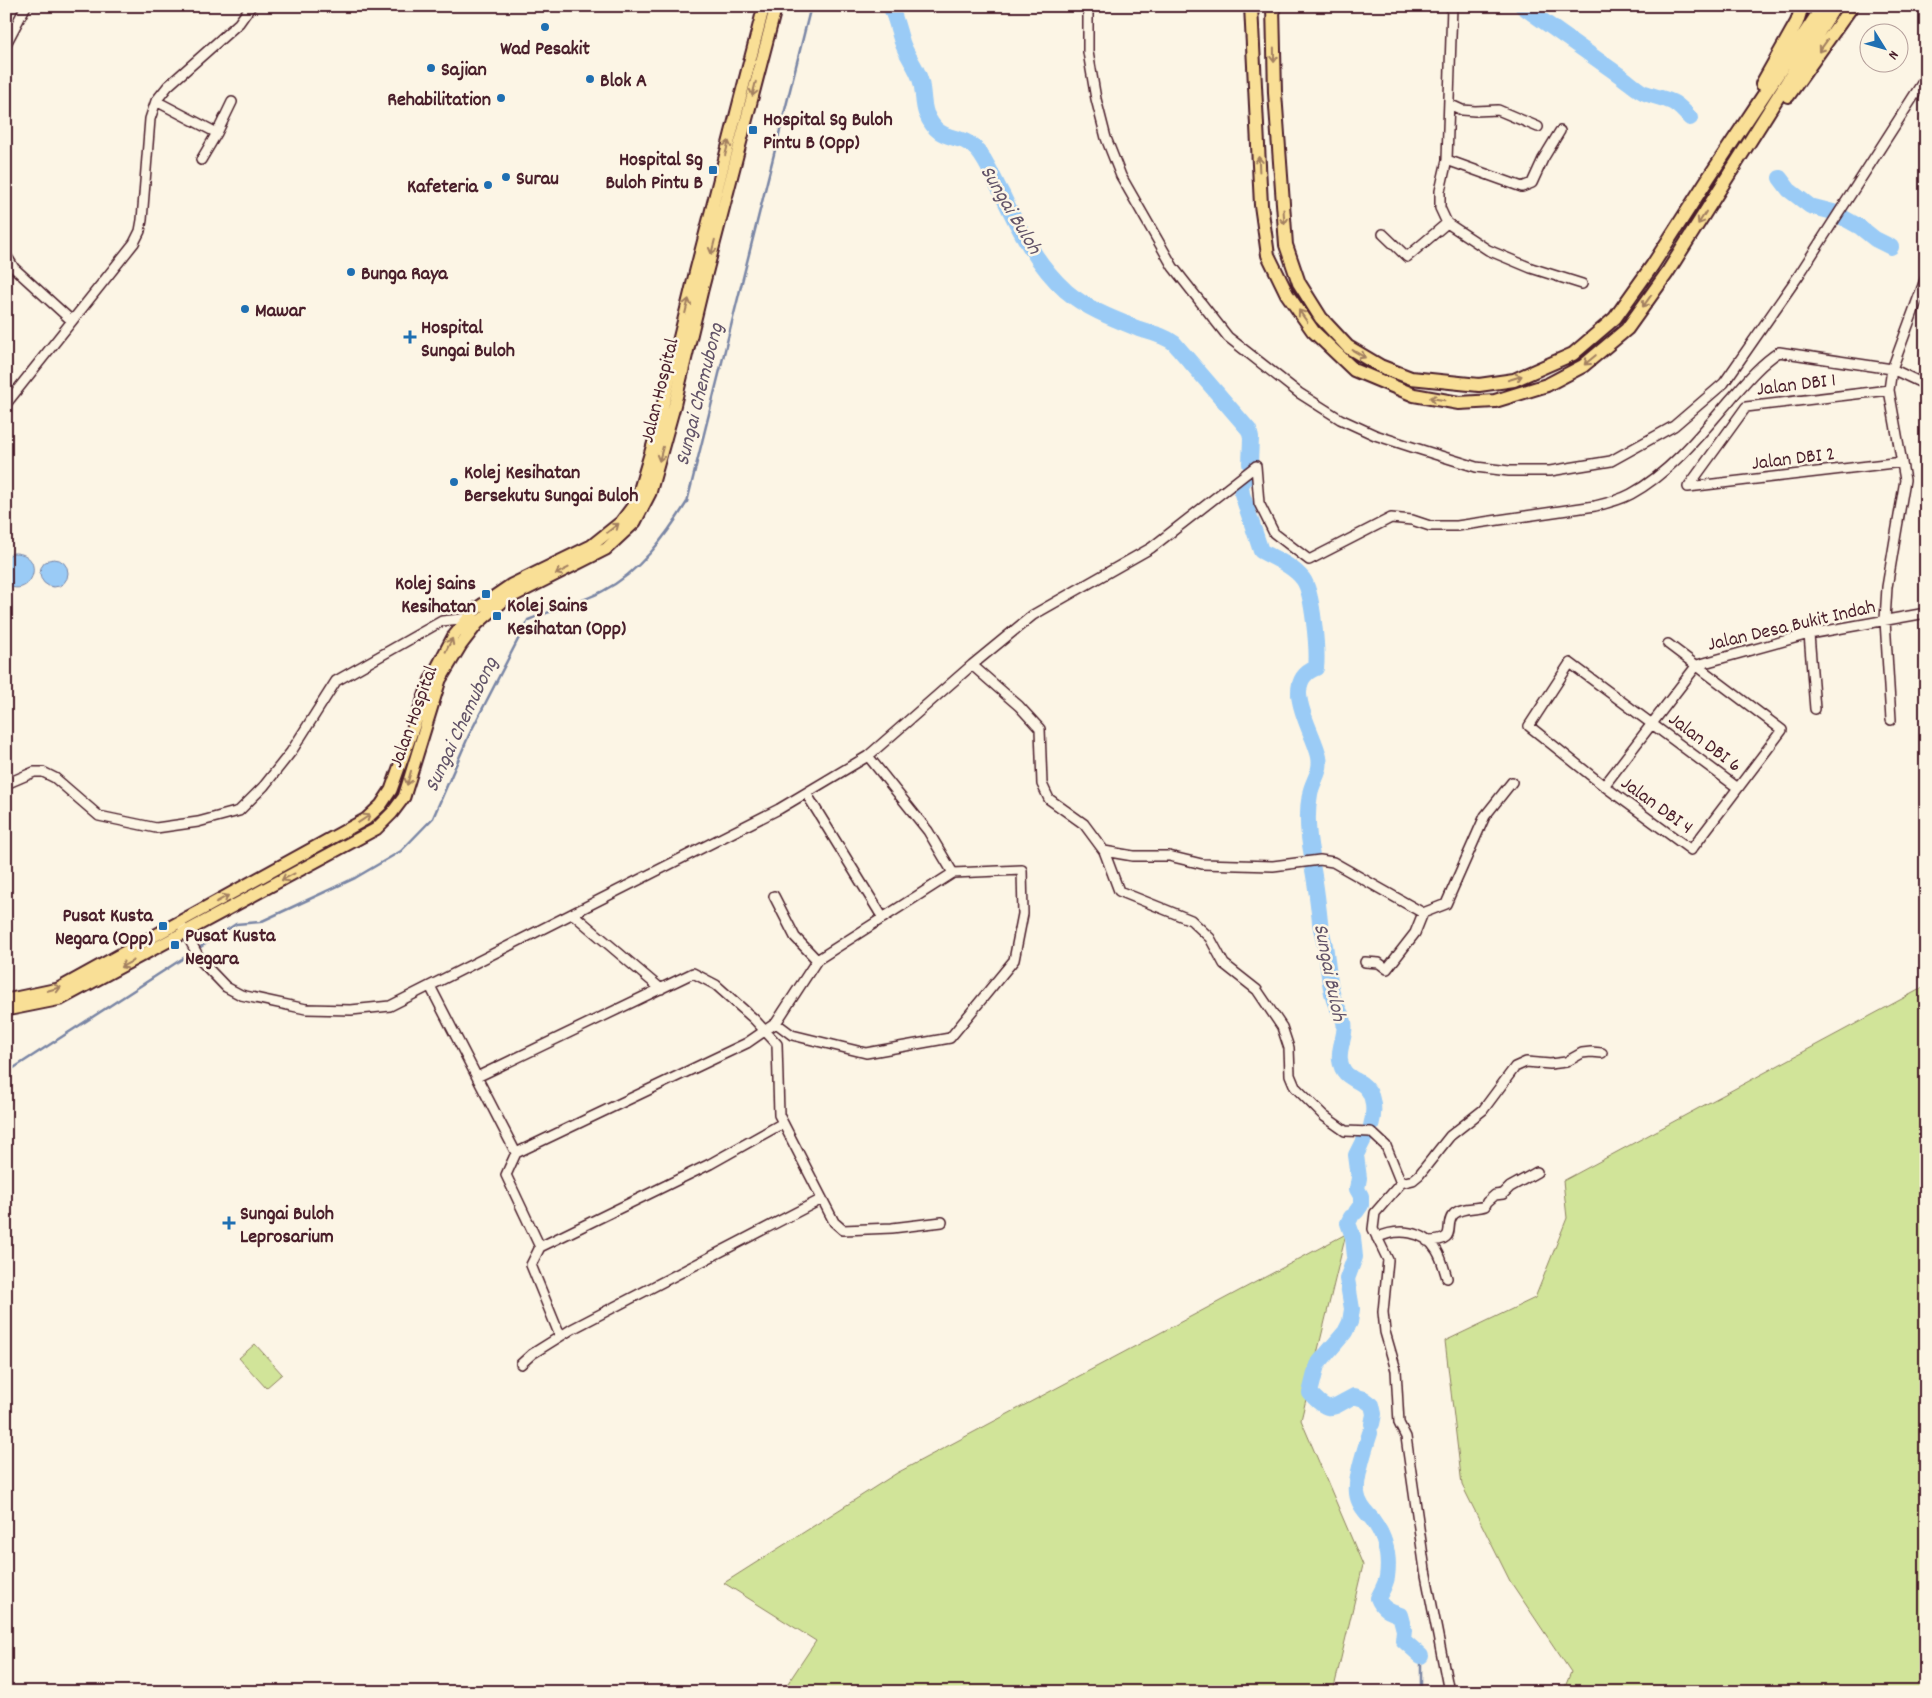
<svg xmlns="http://www.w3.org/2000/svg" width="1932" height="1698" font-family="Dekko,sans-serif">
<rect width="100%" height="100%" fill="#fcf5e5"/>
<filter id="ink" filterUnits="userSpaceOnUse"><feTurbulence type="fractalNoise" baseFrequency=".02" numOctaves="2"/><feDisplacementMap in="SourceGraphic" scale="10" xChannelSelector="R" yChannelSelector="G"/><feConvolveMatrix kernelMatrix="1 2 1 2 8 2 1 2 1" color-interpolation-filters="sRGB"/></filter>
<g filter="url(#ink)">
<path fill="#d1e499" stroke="#8e8262" d="M1926,986V1692H1563L1571,1672L1510,1581L1462,1485L1445,1341L1535,1298L1567,1218L1563,1181Z
M1346,1234L1301,1420L1363,1565L1333,1692H782L816,1641L724,1583L897,1473Z
M255,1344L282,1374L266,1388L239,1358Z"/>
<path fill="#9acbf6" stroke="#7a86a5" d="M13,553C47,552 34,600 6,585V557Z
M40 573a14 14 0 1 1 28 0a14 14 0 1 1-28 0Z"/>
<g fill="none" stroke-linecap="round" stroke-linejoin="round">
<path stroke="#7a86a5" stroke-width="2.5" d="M6,1073L236,924L260,922L355,878L401,851L433,818L469,735L528,620C552,610 580,603 603,591C640,572 665,537 687,502L811,6
M1421,1656V1692"/>
<path stroke="#9acbf6" stroke-width="16" d="M890,6C896,18 898,30 902,42C906,55 916,66 920,79C924,90 922,102 926,113C940,147 960,130 978,151C988,163 994,180 1002,194C1018,228 1037,265 1066,291C1087,309 1114,319 1139,329C1152,333 1163,335 1174,343L1249,430L1251,438L1250,464
M1522,6L1622,77C1628,81 1640,92 1645,93C1669,102 1671,96 1690,118
M1780,178L1789,190L1810,206L1833,212L1860,227L1875,239L1891,247
M1245,478L1241,486L1242,494L1261,551C1276,559 1293,566 1303,579C1313,592 1318,652 1316,668C1278,683 1315,733 1319,757C1322,772 1312,781 1310,794C1306,815 1308,836 1312,856
M1312,865C1316,884 1318,903 1320,922C1321,932 1325,942 1326,952C1328,967 1329,982 1333,997C1335,1006 1342,1013 1344,1022C1347,1034 1338,1047 1340,1060C1342,1075 1351,1077 1362,1084C1375,1093 1375,1112 1371,1126
M1356,1212L1361,1205V1196L1357,1189L1359,1178L1356,1155L1365,1137
M1351,1217L1348,1223L1353,1237L1355,1257L1347,1279L1352,1309L1350,1322L1345,1332L1317,1365L1310,1393C1330,1415 1331,1408 1354,1396L1364,1399L1372,1405L1374,1414L1372,1424
M1370,1433C1365,1449 1355,1478 1357,1493C1358,1504 1366,1512 1372,1519C1385,1536 1390,1556 1387,1577C1386,1584 1381,1592 1378,1598C1382,1609 1390,1612 1400,1615L1404,1630L1403,1640L1421,1656"/>
<g stroke="#4a1f2b" stroke-width="12">
<path id="minor" d="M1088,6V52L1096,99L1106,138L1121,176L1173,267L1228,337L1299,393L1340,419L1375,435L1412,447L1476,467L1509,471H1550L1611,461L1674,426L1724,383L1799,275L1926,77
M1452,6L1447,160L1440,191V208L1447,223L1488,250L1531,268L1582,284
M6,44L26,6
M156,101L217,133
M1449,104L1462,110L1475,111L1498,110L1538,127
M201,160L217,133L232,102
M1447,160L1522,187L1532,183L1543,159L1560,131
M1383,234L1407,257L1447,223
M6,255L14,268L72,321
M6,404L134,243L140,231L142,220L150,119L156,101L168,86L239,23L251,6
M1256,466L1259,503L1274,533L1309,560L1391,518L1412,520L1430,526H1457L1595,506C1608,503 1620,500 1631,494C1670,473 1702,433 1730,400C1745,383 1759,365 1779,352L1892,369L1926,385
M1688,487L1746,407L1889,390
M1688,487L1902,462
M1809,634L1815,709
M1668,644L1782,730L1691,850L1604,786L1529,726L1570,663L1738,788
M972,665L1019,706L1040,729L1042,784L1049,799L1084,824L1104,851L1119,891L1191,920L1210,938L1224,964L1257,990L1282,1027L1289,1048L1290,1075L1295,1087L1324,1116L1345,1131L1371,1132L1386,1146L1401,1183L1375,1213L1373,1229L1388,1260L1383,1312L1385,1332L1396,1370L1399,1423L1406,1437L1425,1570L1449,1692
M1891,720L1885,620L1887,587L1905,480L1889,390L1892,369L1926,277
M868,756L928,831L953,873
M6,784L34,772H43L55,778L99,816L156,828L198,822L239,811L264,786L291,752L336,681L442,621L469,618L471,619
M1604,786L1697,665L1809,634L1926,613
M806,793L883,918
M1104,851L1133,856H1169L1202,864L1273,866L1320,860L1333,862L1423,913L1446,904L1485,816L1512,782
M774,896L795,937L817,960
M573,914L661,989
M183,928L201,961L226,987L241,995L306,1009L351,1010L390,1006L779,809L868,756L972,665L1033,615L1151,548L1256,466
M1365,962L1379,963L1387,969L1415,933L1423,913
M430,986L516,1153L506,1175L540,1247L531,1265L560,1336
M477,1077L693,973L716,985L754,1019L777,1044L779,1115L834,1222L843,1230L892,1228L942,1222
M516,1153L747,1043L776,1023L817,960L953,873L1022,870L1023,914L1014,960L950,1038L866,1053L792,1035L776,1023
M1401,1183L1413,1180L1419,1175L1450,1136L1483,1110L1515,1067L1526,1062L1550,1064L1566,1062L1582,1053L1591,1052L1602,1053
M1377,1238C1397,1228 1425,1230 1437,1251C1442,1259 1444,1269 1447,1278
M1427,1241C1461,1241 1442,1225 1454,1214C1461,1207 1476,1209 1485,1206L1487,1202L1495,1195L1503,1194L1510,1187L1537,1172
M540,1247L710,1164L783,1123
M521,1364L532,1354L572,1329L822,1199"/>
</g>
<g stroke="#4a1f2b" stroke-width="15">
<path id="major" d="M6,1000L58,989L366,819L381,805L391,790L430,681L453,637L476,609L511,585L591,546L621,522L636,502L655,438L695,274L764,6
M6,1010L61,999L376,829L392,813L404,797L440,680L461,645L478,623L503,601L606,549L635,522L650,493L674,407L702,290L776,6"/>
</g>
<g stroke="#4a1f2b" stroke-width="16">
<path id="highway" d="M1251,6L1261,205L1268,255L1287,294L1313,331L1354,370L1414,395L1459,403L1495,401L1547,385L1583,366L1627,329L1667,273L1835,6
M1273,6L1275,93L1286,245L1299,283L1321,318L1348,347L1380,366L1411,378L1479,385L1514,380L1573,354L1615,318L1652,266L1709,177L1823,6
M1762,84L1797,22L1802,6
M1788,96L1852,6"/>
</g>
<use href="#minor" stroke="#fcf5e5" stroke-width="9"/>
<use href="#major" stroke="#f9df96" stroke-width="11"/>
<use href="#highway" stroke="#f9df96" stroke-width="12"/>
</g>
<defs><path id="oneway-shaft" d="M-6 0H5M1.5-3L5.5 0L1.5 3" fill="none" stroke-width="1.6" stroke-linecap="round" stroke-linejoin="round" transform="scale(1.25)"/></defs>
<g stroke="#a27f60">
<use href="#oneway-shaft" transform="translate(1823 46) rotate(126)"/>
<use href="#oneway-shaft" transform="translate(1274 55) rotate(89)"/>
<use href="#oneway-shaft" transform="translate(754 89) rotate(104)"/>
<use href="#oneway-shaft" transform="translate(727 148) rotate(-76)"/>
<use href="#oneway-shaft" transform="translate(1259 164) rotate(-93)"/>
<use href="#oneway-shaft" transform="translate(1284 217) rotate(86)"/>
<use href="#oneway-shaft" transform="translate(1702 218) rotate(122)"/>
<use href="#oneway-shaft" transform="translate(713 247) rotate(104)"/>
<use href="#oneway-shaft" transform="translate(1647 301) rotate(126)"/>
<use href="#oneway-shaft" transform="translate(687 306) rotate(-76)"/>
<use href="#oneway-shaft" transform="translate(1303 316) rotate(-125)"/>
<use href="#oneway-shaft" transform="translate(1359 354) rotate(31)"/>
<use href="#oneway-shaft" transform="translate(1590 360) rotate(140)"/>
<use href="#oneway-shaft" transform="translate(1515 378) rotate(-17)"/>
<use href="#oneway-shaft" transform="translate(1437 399) rotate(-170)"/>
<use href="#oneway-shaft" transform="translate(661 454) rotate(105)"/>
<use href="#oneway-shaft" transform="translate(613 528) rotate(-38)"/>
<use href="#oneway-shaft" transform="translate(562 571) rotate(153)"/>
<use href="#oneway-shaft" transform="translate(449 645) rotate(-63)"/>
<use href="#oneway-shaft" transform="translate(409 778) rotate(106)"/>
<use href="#oneway-shaft" transform="translate(364 819) rotate(-34)"/>
<use href="#oneway-shaft" transform="translate(288 877) rotate(152)"/>
<use href="#oneway-shaft" transform="translate(222 899) rotate(-29)"/>
<use href="#oneway-shaft" transform="translate(127 964) rotate(152)"/>
<use href="#oneway-shaft" transform="translate(54 989) rotate(-16)"/>
</g>
</g>
<g fill="#1f6fb2" stroke="#fcf5e5" stroke-width="2">
<circle cx="545" cy="27" r="5"/>
<circle cx="431" cy="68" r="5"/>
<circle cx="590" cy="79" r="5"/>
<circle cx="501" cy="98" r="5"/>
<rect x="748" y="125" width="10" height="10" rx="2.5"/>
<rect x="708" y="165" width="10" height="10" rx="2.5"/>
<circle cx="506" cy="177" r="5"/>
<circle cx="488" cy="185" r="5"/>
<circle cx="351" cy="272" r="5"/>
<circle cx="245" cy="309" r="5"/>
<path d="M407.5 329.5h5v5h5v5h-5v5h-5v-5h-5v-5h5z"/>
<circle cx="454" cy="482" r="5"/>
<rect x="481" y="589" width="10" height="10" rx="2.5"/>
<rect x="492" y="611" width="10" height="10" rx="2.5"/>
<rect x="158" y="921" width="10" height="10" rx="2.5"/>
<rect x="170" y="940" width="10" height="10" rx="2.5"/>
<path d="M226.5 1215.5h5v5h5v5h-5v5h-5v-5h-5v-5h5z"/>
</g>
<g text-anchor="middle" stroke-width="5" stroke-linejoin="round" paint-order="stroke">
<g font-size="20" font-weight="bold" fill="#4a1f2b" stroke="#fcf5e5" text-anchor="start">
<text x="545" y="54" text-anchor="middle">Wad Pesakit</text>
<text x="441" y="75">Sajian</text>
<text x="600" y="86">Blok A</text>
<text x="491" y="105" text-anchor="end">Rehabilitation</text>
<text x="763" y="125">Hospital Sg Buloh<tspan x="763" dy="23">Pintu B (Opp)</tspan></text>
<text x="703" y="165" text-anchor="end">Hospital Sg<tspan x="703" dy="23">Buloh Pintu B</tspan></text>
<text x="516" y="184">Surau</text>
<text x="478" y="192" text-anchor="end">Kafeteria</text>
<text x="361" y="279">Bunga Raya</text>
<text x="255" y="316">Mawar</text>
<text x="421" y="333">Hospital<tspan x="421" dy="23">Sungai Buloh</tspan></text>
<text x="464" y="478">Kolej Kesihatan<tspan x="464" dy="23">Bersekutu Sungai Buloh</tspan></text>
<text x="476" y="589" text-anchor="end">Kolej Sains<tspan x="476" dy="23">Kesihatan</tspan></text>
<text x="507" y="611">Kolej Sains<tspan x="507" dy="23">Kesihatan (Opp)</tspan></text>
<text x="153" y="921" text-anchor="end">Pusat Kusta<tspan x="153" dy="23">Negara (Opp)</tspan></text>
<text x="185" y="941">Pusat Kusta<tspan x="185" dy="23">Negara</tspan></text>
<text x="240" y="1219">Sungai Buloh<tspan x="240" dy="23">Leprosarium</tspan></text>
</g>
<g font-size="20" fill="#4a1f2b" stroke="#fcf5e5">
<text transform="translate(1796 383) rotate(-7)" y="7">Jalan DBI 1</text>
<text transform="translate(658 390) rotate(-76)" y="7">Jalan Hospital</text>
<text transform="translate(1793 457) rotate(-7)" y="7">Jalan DBI 2</text>
<text transform="translate(1791 624) rotate(-13)" y="7">Jalan Desa Bukit Indah</text>
<text transform="translate(412 716) rotate(-70)" y="7">Jalan Hospital</text>
<text transform="translate(1706 741) rotate(37)" y="7">Jalan DBI 6</text>
<text transform="translate(1658 804) rotate(36)" y="7">Jalan DBI 4</text>
</g>
<g font-size="21" font-style="italic" fill="#625368" stroke="#fcf5e5">
<text transform="translate(1012 209) rotate(59)" y="7">Sungai Buloh</text>
<text transform="translate(698 394) rotate(-76)" y="7">Sungai Chemubong</text>
<text transform="translate(460 724) rotate(-65)" y="7">Sungai Chemubong</text>
<text transform="translate(1331 972) rotate(79)" y="7">Sungai Buloh</text>
</g>
</g>
<rect width="1932" height="1698" fill="none" stroke="#fcf5e5" stroke-width="25"/>
<rect x="12" y="12" width="1907" height="1673" fill="none" stroke="#4a1f2b" stroke-width="2" filter="url(#ink)"/>
<g transform="translate(1884 48) rotate(127)"><circle r="24" fill="#fcf5e5" stroke="#b59f9b"/>
<path d="M0-4L9 19L0 12L-9 19Z" fill="#1f6fb2"/>
<text y="-8" font-size="14" font-weight="bold" text-anchor="middle" fill="#4a1f2b">N</text>
</g>
</svg>
